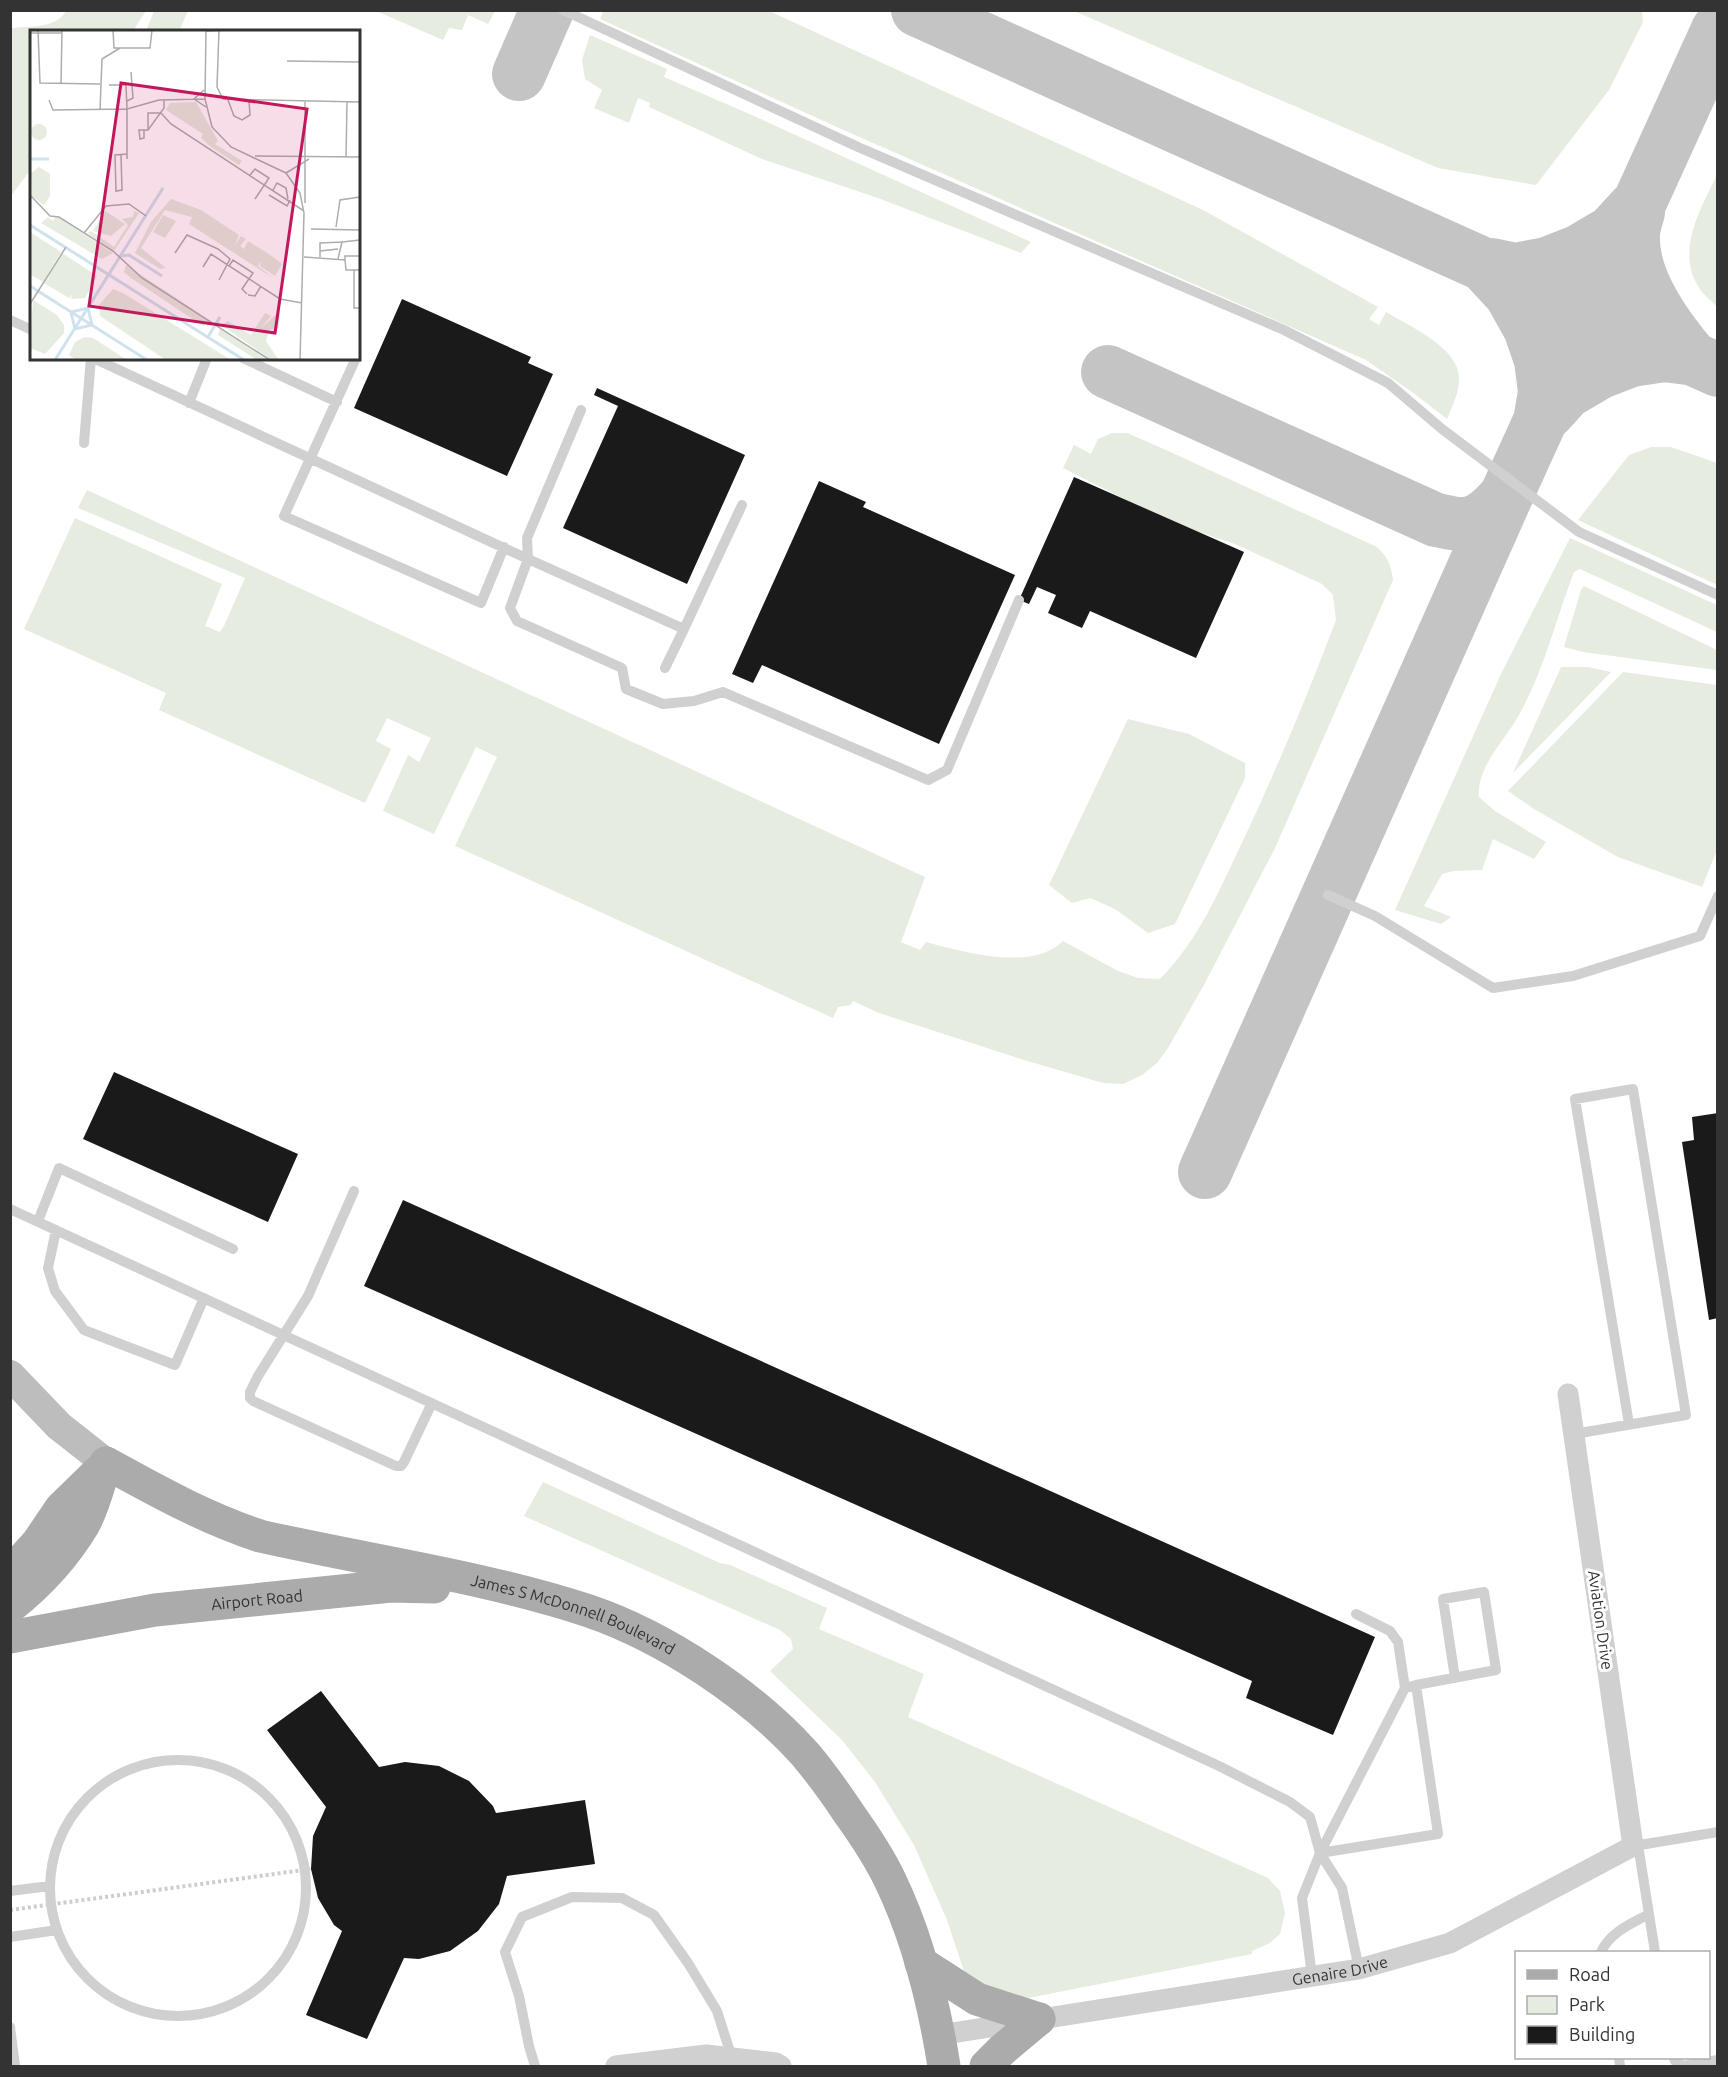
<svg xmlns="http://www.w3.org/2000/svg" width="1728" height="2077" font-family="Ubuntu,sans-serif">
<rect width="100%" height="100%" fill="#fff"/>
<path fill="#e6ecdf" d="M604,10L769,11L1203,210L1378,307L1369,319L1379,325L1386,312C1409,326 1460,348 1459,379C1459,393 1452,407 1447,419L1412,392L1366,360L839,128L600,19Z
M66,11H146L133,31L32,32L31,169L11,196V28C29,26 56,29 66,11Z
M154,11V10L188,11L179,31H146Z
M376,11H495L488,24L468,15L462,30L449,28L443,40Z
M1642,11L1643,22L1609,90L1536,185L1438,168L1074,11Z
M590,35L667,69L664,77L754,116L1031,242L1021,253L878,198L762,159L649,107L650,103L638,98L629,123L594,108L602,90L585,79L582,60Z
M1717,175V307C1711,300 1702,294 1698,286C1676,250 1701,208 1717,175Z
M1112,433H1127L1166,450L1377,547C1388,557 1391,565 1393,580L1275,848L1205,983L1168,1048L1157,1063L1142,1075L1123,1084L1103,1083L1024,1060L879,1013L853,1001L851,1005L838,1007L833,1018L455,846L497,757L476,747L434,834L383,811L408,755L419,762L431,738L387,718L376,741L391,749L365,803L159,710L166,693L24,629L75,518L222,584L205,626L220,632L224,626L245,578L78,508L87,490L925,877L901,942L920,950L926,942C964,952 1032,972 1063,941L1118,971L1138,978L1160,979C1199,939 1216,897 1240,847C1275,773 1307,697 1336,620L1333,595L1322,584L1235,544L1172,523L1063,468L1074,445L1091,454L1098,439Z
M1651,447H1671L1717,463V585L1578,520L1629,455Z
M1570,538L1717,605V632L1580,569L1574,572C1556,619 1544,670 1519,715C1505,740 1476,768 1479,797L1495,811L1546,842L1534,859L1493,839L1482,870L1454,871L1442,874L1424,906L1451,917L1441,924L1395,910L1501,674Z
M1584,586L1717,650V670L1583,652L1564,647L1581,590Z
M1561,667H1588L1611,672L1513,773Z
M1623,672L1717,685V850L1702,887L1618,857L1534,809L1508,791Z
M1128,719L1189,734L1245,763V778L1175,924L1148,933L1115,909L1090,898L1072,903L1049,885Z
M543,1482L720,1563L730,1565L827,1608L819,1629L924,1674L908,1717L1268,1878L1280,1891L1285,1913L1280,1934L1270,1943L1252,1951V1954L1018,2000L993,1993L965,1974L947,1920L914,1845L875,1782L842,1740L770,1671L793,1649L791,1639L780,1630L524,1516Z"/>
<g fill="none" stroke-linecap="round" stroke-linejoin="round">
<path stroke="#c4c4c4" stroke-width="54" d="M918,10L1718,370
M519,74L547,10
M1638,212C1636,219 1633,228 1633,235C1631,280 1665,326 1692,358
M1491,265L1515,270L1547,264L1578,252L1612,232L1635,207
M1486,267L1511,294L1530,328L1541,360L1545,392L1541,416
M1108,372L1436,520C1444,521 1453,524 1461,524C1480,525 1494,510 1506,496
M1548,412L1566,392L1600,372L1631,360L1664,355L1688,358
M1205,1172L1506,496L1718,30"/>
</g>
<path fill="#1a1a1a" d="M402,299L531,357L528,363L553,374L507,476L354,408Z
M597,388L745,455L687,584L563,528L618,406L594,395Z
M1074,477L1244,552L1196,658L1090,611L1082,628L1048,613L1056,595L1037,587L1029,604L1019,600Z
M819,481L866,502L863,507L1015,575L939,744L762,665L753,683L732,674Z
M114,1072L298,1154L268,1222L83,1139Z
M1718,1113V1318L1709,1320L1682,1142L1694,1140L1692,1117Z
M403,1200L1375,1637L1333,1735L1246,1698L1252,1681L364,1286Z
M321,1691L379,1767L405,1762L439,1766L469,1781L493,1806L496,1813L585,1800L595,1864L507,1876L499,1904L478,1931L450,1951L419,1959L404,1958L367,2039L306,2015L342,1931L334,1925L318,1898L311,1869L313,1836L326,1807L267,1730Z"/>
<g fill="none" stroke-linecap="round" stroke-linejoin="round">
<path stroke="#cdcdcd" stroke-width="4" stroke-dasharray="3 3" stroke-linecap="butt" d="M10,1910L311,1869"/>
<path stroke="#d0d0d0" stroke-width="10" d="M563,10L858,147L1284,330L1388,383L1442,429L1579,532L1718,595
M10,320L32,330
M93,358L528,559L684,629L742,505
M243,358L337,402
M356,358L284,516L481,603L504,547
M189,403L207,358
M581,410L527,538L528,559L510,608L517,621L622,668L626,689L663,704L694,701L723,692L928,780L947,770L1019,600
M84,443L91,358
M665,668L684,629
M1328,895L1375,916L1493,988L1573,976L1700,936L1718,896
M354,1191L308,1296L258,1376L250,1392V1398L253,1401L396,1466H401L404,1462L432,1403
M10,1209L1219,1766L1290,1802L1310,1817L1320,1853L1438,1834L1416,1685L1496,1670L1484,1592L1443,1599L1455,1678
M38,1221L59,1168L233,1249
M56,1230L48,1268L55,1291L84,1330L175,1365L204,1298
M1574,1434L1686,1415L1633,1089L1575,1099L1629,1424
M1356,1614L1390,1631L1398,1642L1405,1688
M50 1888a128 128 0 1 1 256 0a128 128 0 1 1-256 0Z
M1638,1845L1655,1952
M1634,1846L1718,1832
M1320,1853L1342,1888L1359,1969
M10,1891L50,1886
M10,1937L57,1930
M1601,1952C1610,1932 1631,1924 1649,1914
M1312,1976L1302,1898L1320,1853L1405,1688L1416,1685
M10,2027L15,2066
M1619,2058L1620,2066
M1674,2058L1675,2061L1683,2066
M535,2066L529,2046L519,1996L505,1952L522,1917L572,1897L622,1898L654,1915L688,1963L717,2011L732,2058
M1683,2066L1718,2060"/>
<g stroke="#d0d0d0" stroke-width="21">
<path id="s1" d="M939,2035L1359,1969L1450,1943L1633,1846L1568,1394"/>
<path d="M616,2066L706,2055L776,2063L781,2066"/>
</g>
<path stroke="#bdbdbd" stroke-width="30" d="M10,1375L59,1426L106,1463"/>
<g stroke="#ababab" stroke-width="33">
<path id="s2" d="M106,1463C157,1491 205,1518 260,1536C370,1561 482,1576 589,1611C665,1637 751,1694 805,1754C821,1773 836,1794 850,1815C865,1836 879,1857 890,1880C918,1938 934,2003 944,2066"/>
<path d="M10,1573L38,1542L61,1508L99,1471"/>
<path d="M10,1607C39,1584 65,1556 84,1524C94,1506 99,1483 106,1463"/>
<path id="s3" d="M10,1637L155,1610L391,1586L434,1587"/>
<path d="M921,1963L977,1999L1039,2019"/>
<path d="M986,2066L1002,2050L1039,2019"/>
</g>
</g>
<g text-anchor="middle" stroke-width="6" stroke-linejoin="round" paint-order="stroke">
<g font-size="16" fill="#333" stroke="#fff">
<text dy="6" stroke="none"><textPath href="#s3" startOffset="250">Airport Road</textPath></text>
<text dy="6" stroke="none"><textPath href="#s2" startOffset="494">James S McDonnell Boulevard</textPath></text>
<text transform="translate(1601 1620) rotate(82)" y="6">Aviation Drive</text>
<text dy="6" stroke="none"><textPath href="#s1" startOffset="406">Genaire Drive</textPath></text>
</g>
</g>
<g transform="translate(30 30)">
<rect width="330" height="330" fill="#fff"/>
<path d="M166,72L188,111L185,114L212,131L209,135L181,117L171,108L173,104L136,80L140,73ZM1 102a8 8 0 1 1 16 0a8 8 0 1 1-16 0ZM9,137L20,144V166L14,175L2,166L1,143ZM141,169L171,180L209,205L205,215L211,206L216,209L210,216L214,219L218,211L239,224L252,234L245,246L230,236L231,231L228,236L243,248L159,194L162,187L135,180L111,218L136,238L130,239L105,223L121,192ZM75,181L95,194L81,206L63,201ZM104,181L109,183L84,221L57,203L61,201L84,217L98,195L92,189L103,187ZM133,185L146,191L135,208L123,202ZM26,186L83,223L72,229L11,193L18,187L23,191ZM0,202L31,222L13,252L0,244ZM32,223L67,246L55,268L41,269L42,265L39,268L14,253L17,248L19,251L18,246ZM96,235L181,291L177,297V293L173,296L101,248L94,242ZM83,259L93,263L201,330H136L70,286L69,275ZM3,270L27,285L34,295V303L15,324L0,318ZM250,281L249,298L239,300L236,311L248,329L257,330H242L191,295L198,291L221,305L235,283L241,286L230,299ZM190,298L237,330H227L188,305ZM55,307L63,308L97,330H46L39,325L45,312Z" fill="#e6ecdf"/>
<path fill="none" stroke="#cfe2ee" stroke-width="3" d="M0,129H19M0,195L214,330M91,226L99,225L132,246M0,256L117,330M58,278L62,295L45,299L41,282ZM178,307L190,287M25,330L133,158"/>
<path fill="none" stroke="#adadad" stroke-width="1.5" d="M8,0L10,53L70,54M83,0L84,18H120L122,0M176,0L175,69L182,97L201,117L256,143M189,0L187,57L193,69L330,72M176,1L198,0M0,3H32M257,31L330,32M31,54L32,0M79,55H96L97,79M174,60L164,69L176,77M19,70L23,80L97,79L129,70L175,69M198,70L204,86L212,90L220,85L219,71M97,71L103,68L101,42M97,79V129M70,80L72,29L90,18M114,100V108L110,109L109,100H118V83H131L141,94L274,181M118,100L134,78V70M91,125L92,160L86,161L85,125L97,124M225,126L330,127M316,127L317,72M256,143L270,163L274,183L270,330M256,143L279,129M220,145L225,139L239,148L225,169M243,160L247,153L256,158L258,169M239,165L257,176L260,170M1,166L20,186L29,187L83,221L112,248L240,330M275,173V71M306,197L310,170L330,167M281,199L330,200M54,203L76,176L99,174L116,186M312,212L330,210M290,221L308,219M145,223L157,205L188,219L200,229L189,250M274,227L315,230V226H330M290,227V213L312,212L308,229M315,230L316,240H330M199,236L203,230L223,243L212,259L217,264M173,237L181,224L250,269L272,273M324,240V278H330M218,265L225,266L231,256M0,274L36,217"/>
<path fill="#c2185b" fill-opacity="0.15" stroke="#c2185b" stroke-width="3" d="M91,53L277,79L245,303L59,276Z"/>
<rect width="330" height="330" fill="none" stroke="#333" stroke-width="3"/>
</g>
<rect width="1728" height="2077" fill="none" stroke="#333333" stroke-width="24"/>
<rect x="1515" y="1951" width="195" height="108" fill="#ffffff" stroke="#adadad" stroke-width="1.5"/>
<rect x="1527" y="1970" width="30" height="9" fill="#ababab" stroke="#adadad" stroke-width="1.5"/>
<text x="1569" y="1981" font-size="18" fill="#333333">Road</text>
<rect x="1527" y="1996" width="30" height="18" fill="#e6ecdf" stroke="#adadad" stroke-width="1.5"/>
<text x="1569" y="2011" font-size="18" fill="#333333">Park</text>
<rect x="1527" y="2026" width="30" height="18" fill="#1a1a1a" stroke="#adadad" stroke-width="1.5"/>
<text x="1569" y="2041" font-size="18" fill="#333333">Building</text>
</svg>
